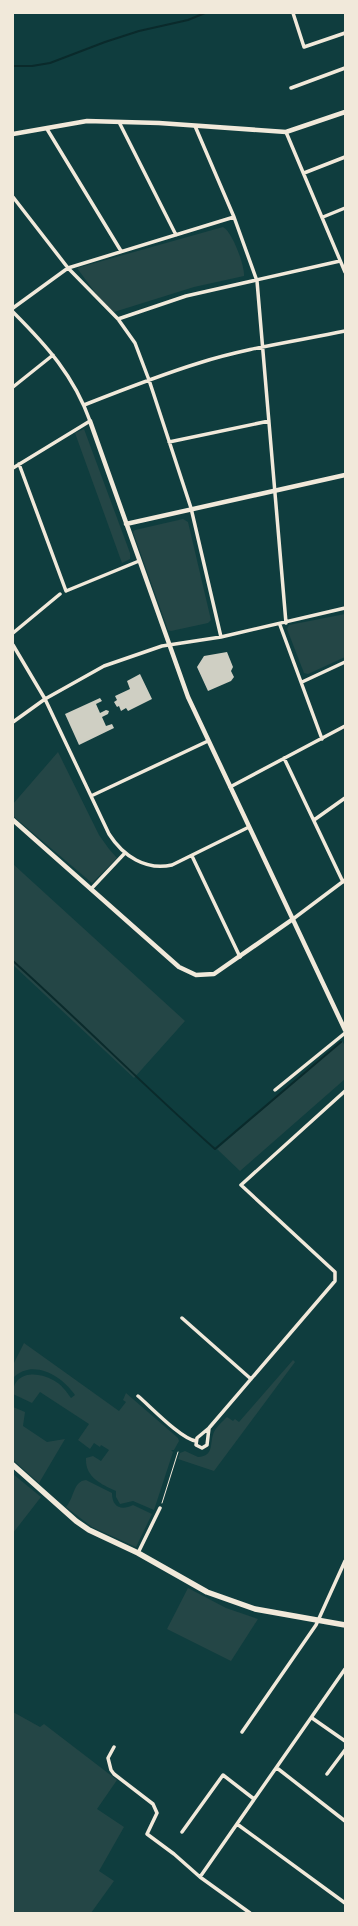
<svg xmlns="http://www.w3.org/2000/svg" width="358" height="1926" font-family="'PT Sans',sans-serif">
<rect width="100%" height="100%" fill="#0f3d3e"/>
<path fill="#244646" d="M223,227C232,231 245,266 244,276L194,287L114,312L102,302L77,268Z
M84,429L130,553V559L122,563L75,433Z
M183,519L188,522L211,620L208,623L171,631L168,630L133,532L135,530Z
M345,614V657L308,674L304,673L287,629L289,625Z
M58,752L99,835L109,849L117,858L92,883L13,816V804Z
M13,864L185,1021L134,1078L13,965Z
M342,1041L345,1046V1079L240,1171L217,1149Z
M24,1343L119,1411L126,1402L123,1400L126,1393L178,1438L179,1441L174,1450H171L173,1452L154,1510L133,1501L120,1504L116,1497V1491C101,1484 85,1477 86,1458L93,1456L101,1461L109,1450L101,1445L100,1447L94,1443L90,1449L78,1440L89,1424L40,1392L32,1403L13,1394C13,1371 38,1371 53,1380C61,1384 66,1391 71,1398L75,1395C62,1376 33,1358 13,1378V1365Z
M293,1360L295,1362L214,1471L178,1459L180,1453L185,1451L198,1457C215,1456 209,1443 214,1432C217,1426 223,1421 227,1417L233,1421L235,1419L239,1422Z
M13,1407L25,1412L23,1426L47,1442L65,1439L39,1483L13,1460Z
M13,1474L41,1497L13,1533Z
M86,1480L112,1493C112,1507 121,1511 133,1505L152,1514L136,1547L92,1527L66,1507C74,1499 73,1481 86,1480Z
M188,1588L226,1608L258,1619L231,1661L167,1629Z
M13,1712L40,1727L44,1724L117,1780L97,1809L124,1827L99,1871L114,1881L91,1913H13Z"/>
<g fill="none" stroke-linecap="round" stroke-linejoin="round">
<path stroke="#0a2a2b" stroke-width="2" d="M13,66H32L50,63L105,42L139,31L188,20L205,13
M13,961C82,1023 146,1088 215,1149L341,1042"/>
</g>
<path fill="#cfcfc3" d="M227,652L233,667L231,671L234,677L231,681L208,691L197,667L204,656Z
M140,674L152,699L128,711L126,708L121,711L119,706L117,707L114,702L117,700L115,696L130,689L127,681Z
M100,698L102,701L96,704L100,713L106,710L109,711L108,714L102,717L106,726L112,724L114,728L79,745L65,714Z"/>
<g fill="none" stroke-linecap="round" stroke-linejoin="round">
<path stroke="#f1e9da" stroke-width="1" d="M162,1503L178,1452"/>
<path stroke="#f1e9da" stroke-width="3.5" d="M293,13L304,47L345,33
M291,88L345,68
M119,122L176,235
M195,126L234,217L257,281L286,623
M47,129L121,251
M286,132L345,272
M304,173L345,157
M13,197L68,268L118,319L135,343L149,380L191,508L221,637
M323,217L345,208
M13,308L68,268L234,217
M13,312C47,346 74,376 90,421L13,468
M118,319L186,296L340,261
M13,387L53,355
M84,405C122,390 160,375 199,363C246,348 297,341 345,331
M169,442L269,421
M19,464L66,591L139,561
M280,625L322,739
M13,633L60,594
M13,645L45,699L109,834C123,856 146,871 172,865L249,827
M302,682L345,662
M13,722L45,699L104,666L162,646L221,637L345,608
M284,758L343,882
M230,787L345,726
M91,796L208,741
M314,820L345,798
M192,856L240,957
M91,889L124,854
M293,919L345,880
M275,1090L345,1033
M182,1318L251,1379
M138,1396C150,1406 181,1439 196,1441
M209,1428L207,1445L202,1448L196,1445L197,1438L209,1428L335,1281V1272L241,1185L345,1091
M138,1553L160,1508
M312,1718L345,1741
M242,1732L316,1625L345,1561
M114,1747L108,1758L111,1770L114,1774L153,1804L157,1813L147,1834L174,1854L200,1877L250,1913
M277,1768L345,1821
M327,1774L345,1750
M237,1824L345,1903
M182,1832L223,1775L254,1799
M200,1877L345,1669"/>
<path stroke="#f1e9da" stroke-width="4.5" d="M13,134L87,121L159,123L286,132L345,112
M90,421L188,697L345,1030
M126,524L345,475
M13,820L179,967L196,975L214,974L293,919"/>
<path stroke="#f1e9da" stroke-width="5.5" d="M13,1465L76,1521L89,1530L138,1553L207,1592L255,1609L345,1625"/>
</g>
<rect width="358" height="1926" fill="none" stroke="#f1e9da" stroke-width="28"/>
</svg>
